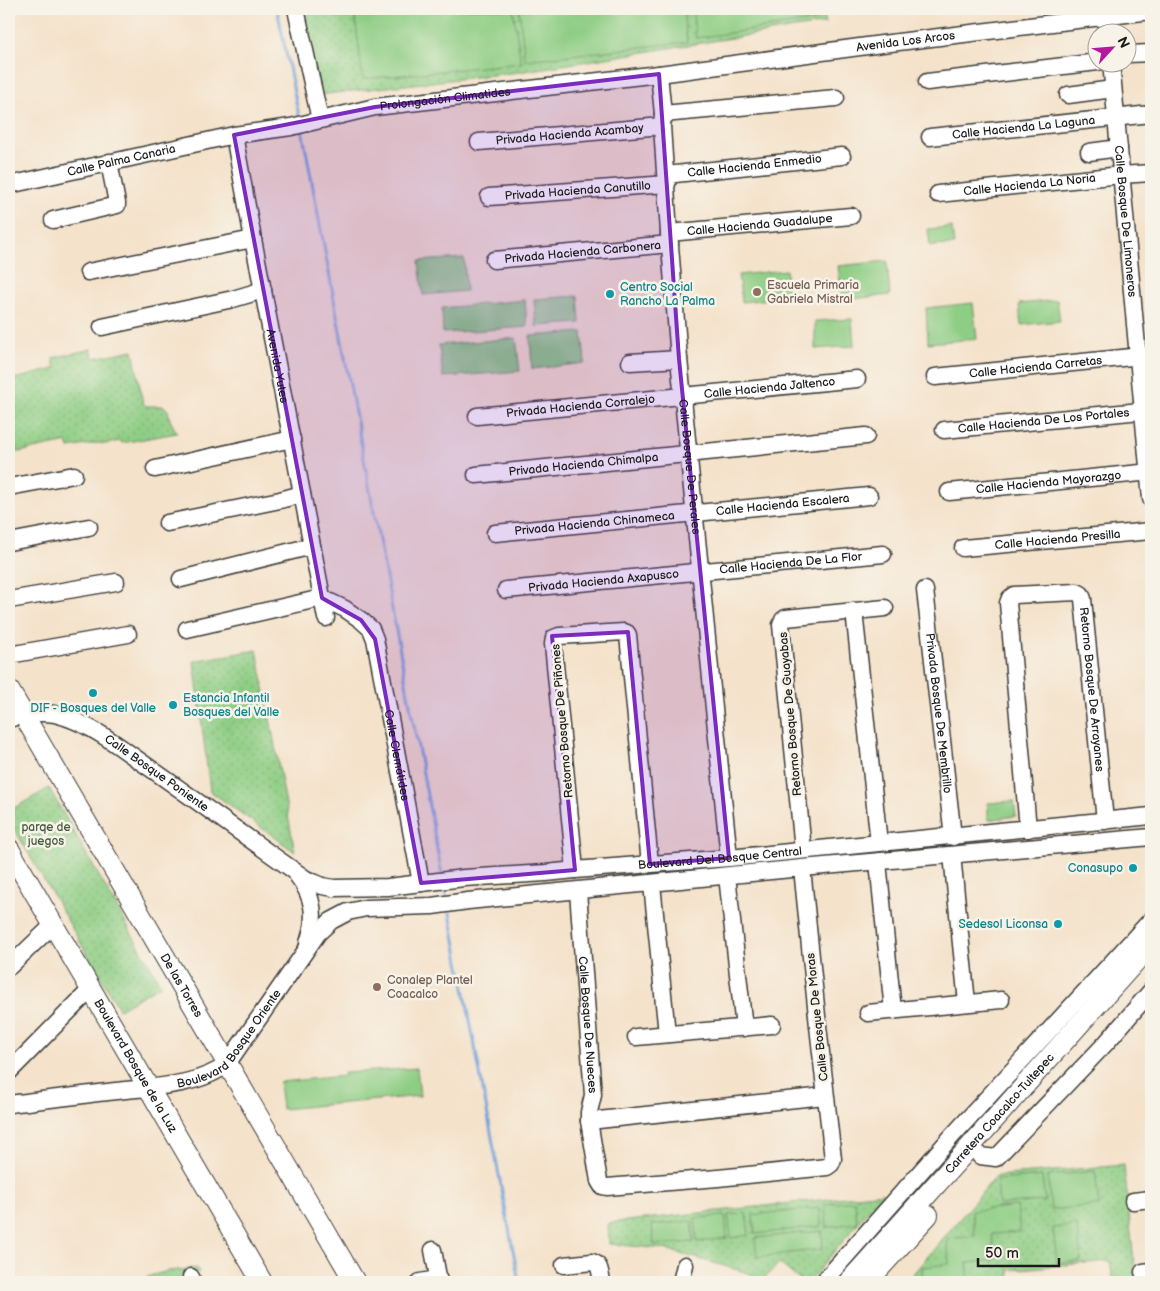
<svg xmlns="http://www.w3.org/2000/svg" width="1160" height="1291" font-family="'Balsamiq Sans',sans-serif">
<defs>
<pattern id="green-dots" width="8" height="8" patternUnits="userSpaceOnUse" patternTransform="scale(1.25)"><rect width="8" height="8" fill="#8ecd84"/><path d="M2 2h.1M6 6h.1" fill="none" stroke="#7aaf71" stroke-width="1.8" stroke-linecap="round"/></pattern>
</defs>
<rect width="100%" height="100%" fill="#f7f3e8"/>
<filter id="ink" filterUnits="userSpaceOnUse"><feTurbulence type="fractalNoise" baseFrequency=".02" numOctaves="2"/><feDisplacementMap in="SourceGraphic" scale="10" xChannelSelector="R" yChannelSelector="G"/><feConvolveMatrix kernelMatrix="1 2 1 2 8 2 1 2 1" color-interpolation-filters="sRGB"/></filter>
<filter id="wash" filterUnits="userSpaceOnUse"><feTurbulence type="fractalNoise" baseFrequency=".0096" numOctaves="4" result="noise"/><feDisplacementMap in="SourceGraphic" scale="20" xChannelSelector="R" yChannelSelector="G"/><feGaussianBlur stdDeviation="1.12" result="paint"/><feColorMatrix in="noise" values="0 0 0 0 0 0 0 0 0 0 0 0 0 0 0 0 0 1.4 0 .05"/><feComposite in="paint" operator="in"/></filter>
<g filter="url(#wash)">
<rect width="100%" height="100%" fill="#f4e2ca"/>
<path fill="url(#green-dots)" stroke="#557450" d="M301,9H823L826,23L519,72L318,95Z
M91,349L94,358L133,350L143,403L146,406H164L168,410L170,420L177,433L122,443L120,441L105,444L98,443L69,448L67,442L9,454V388L13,386L14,379L55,369L53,358Z
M257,650L295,852L210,791L194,661Z
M49,788L161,985L119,1009L9,820V811Z
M1124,1165L1136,1282H1113L1110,1261L1009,1270L1010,1282H906L996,1176Z
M883,1193L809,1282H802L779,1263L763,1280L745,1272L664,1249L609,1244L608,1223Z
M197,1268L199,1272L184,1276L185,1282H135L153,1275L168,1271Z"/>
<path fill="#8ecd84" stroke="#557450" d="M354,9H513L521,63L363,79Z
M519,9H683L687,42L525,60Z
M692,9H815L818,20L696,38Z
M952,227L954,245L930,246L928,229Z
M464,258L466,291L423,295L419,261Z
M887,261L890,295L842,300L838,266Z
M786,270L788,297L742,302L738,275Z
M578,296L580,323L536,326L534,299Z
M525,300L527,327L443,333L442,308Z
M1057,300L1060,321L1021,325L1019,304Z
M973,303L977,339L928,343L926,308Z
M852,319L854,346L815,349V321Z
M582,332L585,363L532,369L530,336Z
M516,338L520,371L443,377L439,345Z
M1014,801L1016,816L988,820V803Z
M417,1068L420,1096L282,1109L279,1082L344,1076V1073Z
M1095,1171L1099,1205L1051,1210L1048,1176Z
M1042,1176L1045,1201L999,1205L997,1180Z
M855,1201L857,1223L827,1227L825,1204Z
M1017,1206L1020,1232L992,1234L995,1260L967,1263L969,1282H923L922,1267L949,1264L947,1239L975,1236L972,1211Z
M820,1208L821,1226L755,1234L753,1215Z
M746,1213L749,1235L731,1238L728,1215Z
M725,1216L727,1238L697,1242L695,1218Z
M692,1221L694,1242L654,1245L652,1225Z
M1077,1225L1081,1261L1057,1263L1053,1228Z
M822,1231L823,1249L757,1257L755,1238Z"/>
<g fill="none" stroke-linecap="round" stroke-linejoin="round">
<path stroke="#70a0da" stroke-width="3" d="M277,9L300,121
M302,129L442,875
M444,886L447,900
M449,908L519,1282"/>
</g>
</g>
<g filter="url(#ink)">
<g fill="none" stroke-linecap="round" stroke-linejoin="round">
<g stroke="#3c3a36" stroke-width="19">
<g id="minor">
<path d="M296,9L320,120"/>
<path d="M1106,15L1108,32"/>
<path d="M1128,54L1151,53"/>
<path id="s1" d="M1111,62L1151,499"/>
<path id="s2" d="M659,74L663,114L662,126L669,233L679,359L729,858"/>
<path d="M927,82L1098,62"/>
<path d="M1068,95L1113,89"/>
<path d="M663,114L836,98"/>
<path id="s3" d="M234,135L253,239L326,618"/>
<path id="s4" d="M930,137L1151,114"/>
<path id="s5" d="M479,142L662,126"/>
<path d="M1089,152L1119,148"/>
<path id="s6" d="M666,175L842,156"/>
<path id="s7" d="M9,185L234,135L291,127L375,107L659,74L882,44L1151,11"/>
<path id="s8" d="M938,194L1121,175L1151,173"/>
<path id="s9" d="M489,197L667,184"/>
<path d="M53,220L117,205V203L109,162"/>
<path id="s10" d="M669,233L851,216"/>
<path id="s11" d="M494,260L670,244"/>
<path d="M88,272L253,239"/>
<path d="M102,327L233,299L263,290"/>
<path d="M630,362L679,359"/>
<path id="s12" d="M935,377L1151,355"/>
<path id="s13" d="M477,416L857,379"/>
<path id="s14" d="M944,430L1151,410"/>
<path d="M155,469L292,439"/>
<path id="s15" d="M476,475L866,436"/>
<path d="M9,487L74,475"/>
<path id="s16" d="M949,492L1151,472"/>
<path d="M167,523L280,500L302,494"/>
<path id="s17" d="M495,533L869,496"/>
<path d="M9,542L89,527"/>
<path id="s18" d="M963,548L1151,531"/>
<path d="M181,579L312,546"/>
<path id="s19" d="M506,590L883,554"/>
<path id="s20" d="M925,590L953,837"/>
<path d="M9,600L116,582"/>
<path d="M854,611L879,843"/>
<path id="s21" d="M187,629L322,598L345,609L361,620L371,629L375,639L421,883"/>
<path d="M9,655L128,634"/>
<path id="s22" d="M9,719C27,713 47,710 65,717C95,727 121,748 147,766C200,803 253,842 306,879L322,886L334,888L388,887L464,878L546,873L575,870L729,858L1151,816"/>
<path id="s23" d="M1028,829L1008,603L1010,598L1014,595L1077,592L1081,594L1083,599L1105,821"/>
<path d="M803,850L781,625L783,620L786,618L885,608"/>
<path d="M952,855L967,1003"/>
<path d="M878,862L893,1011"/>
<path d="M575,870L553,644L554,638L559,636L624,632L627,633L628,635L650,864"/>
<path d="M297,875C314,897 317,917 308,943"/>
<path d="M727,876L744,1028"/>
<path d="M652,884L667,1034"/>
<path id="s24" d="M578,891L593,1095L589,1112V1121L599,1181L602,1186L607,1187L718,1178L827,1167L831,1164L833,1159L818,1026L802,868"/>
<path d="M9,967L53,925"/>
<path d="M868,1013L1001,1000"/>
<path d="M636,1037L772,1025"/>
<path d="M9,1072L91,989"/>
<path id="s25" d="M9,1104C45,1100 80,1095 116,1091C151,1087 200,1086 227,1064L318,933L331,921L348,912L366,908L432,906L468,901L802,868L1151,837"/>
<path d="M589,1121L825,1096"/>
<path d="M980,1156L996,1158L1106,1043L1151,991"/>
<path d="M1133,1201L1151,1199"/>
<path d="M433,1250L439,1282"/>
<path d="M564,1265L592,1262C601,1264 600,1274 602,1282"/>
<path d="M1143,1272L1151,1271"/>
<path d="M191,1277L193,1282"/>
<path d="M420,1282L438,1279"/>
<path d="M681,1282L685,1265"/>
<path d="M823,1282L953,1135L1151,920"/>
</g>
</g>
<g stroke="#3c3a36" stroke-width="22">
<g id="major">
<path id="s26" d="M9,690L355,1282"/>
<path id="s27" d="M9,849L262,1282"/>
<path id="s28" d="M849,1282L1151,944"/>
<path d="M867,1282L928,1215"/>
</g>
</g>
<use href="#minor" stroke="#fff" stroke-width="16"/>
<use href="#major" stroke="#fff" stroke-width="20"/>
</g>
</g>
<path fill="#7b2cbf" fill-opacity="0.2" stroke="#7b2cbf" stroke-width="4" stroke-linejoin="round" d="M659,74L679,359L729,858L650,864L628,632L552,636L575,870L421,883L375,639L361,620L322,598L234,135L375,107Z"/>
<g fill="#8d6e63" stroke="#f7f3e8" stroke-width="2">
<circle cx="757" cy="292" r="5"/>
<circle cx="377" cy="987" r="5"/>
</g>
<g fill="#0f9aa8" stroke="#f7f3e8" stroke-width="2">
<circle cx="610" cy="294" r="5"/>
<circle cx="93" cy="693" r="5"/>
<circle cx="173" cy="705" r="5"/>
<circle cx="1133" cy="868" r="5"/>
<circle cx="1058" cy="924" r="5"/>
</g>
<g text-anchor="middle" stroke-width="5" stroke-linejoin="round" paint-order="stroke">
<g font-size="12" fill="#1c1c1c" stroke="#f7f3e8">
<text dy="4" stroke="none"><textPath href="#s7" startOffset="909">Avenida Los Arcos</textPath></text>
<text dy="4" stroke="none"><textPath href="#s7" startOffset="445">Prolongación Climatides</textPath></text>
<text dy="4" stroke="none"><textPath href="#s4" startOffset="94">Calle Hacienda La Laguna</textPath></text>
<text dy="4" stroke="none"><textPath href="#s5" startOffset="91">Privada Hacienda Acambay</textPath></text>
<text dy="4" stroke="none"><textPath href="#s7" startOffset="115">Calle Palma Canaria</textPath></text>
<text dy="4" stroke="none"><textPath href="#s6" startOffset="89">Calle Hacienda Enmedio</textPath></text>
<text dy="4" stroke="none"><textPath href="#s8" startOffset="92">Calle Hacienda La Noria</textPath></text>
<text dy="4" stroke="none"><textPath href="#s9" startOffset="89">Privada Hacienda Canutillo</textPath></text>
<text dy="4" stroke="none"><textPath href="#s1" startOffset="160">Calle Bosque De Limoneros</textPath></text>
<text dy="4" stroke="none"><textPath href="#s10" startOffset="91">Calle Hacienda Guadalupe</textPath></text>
<text dy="4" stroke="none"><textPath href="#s11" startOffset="89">Privada Hacienda Carbonera</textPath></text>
<text dy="4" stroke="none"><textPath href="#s3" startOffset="235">Avenida Yutes</textPath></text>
<text dy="4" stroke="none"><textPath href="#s12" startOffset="101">Calle Hacienda Carretas</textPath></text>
<text dy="4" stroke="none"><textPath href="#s13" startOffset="294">Calle Hacienda Jaltenco</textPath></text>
<text dy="4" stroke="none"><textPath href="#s13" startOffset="104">Privada Hacienda Corralejo</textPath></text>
<text dy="4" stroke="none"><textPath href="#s14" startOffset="100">Calle Hacienda De Los Portales</textPath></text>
<text dy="4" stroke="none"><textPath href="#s15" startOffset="108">Privada Hacienda Chimalpa</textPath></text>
<text dy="4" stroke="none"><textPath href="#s2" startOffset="394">Calle Bosque De Perales</textPath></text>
<text dy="4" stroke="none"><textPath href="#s16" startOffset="100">Calle Hacienda Mayorazgo</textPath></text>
<text dy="4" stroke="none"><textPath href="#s17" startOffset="289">Calle Hacienda Escalera</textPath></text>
<text dy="4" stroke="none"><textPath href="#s17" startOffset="100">Privada Hacienda Chinameca</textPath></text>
<text dy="4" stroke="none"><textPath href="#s18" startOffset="95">Calle Hacienda Presilla</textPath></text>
<text dy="4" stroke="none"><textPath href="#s19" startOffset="286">Calle Hacienda De La Flor</textPath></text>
<text dy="4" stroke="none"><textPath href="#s19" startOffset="98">Privada Hacienda Axapusco</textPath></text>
<text dy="4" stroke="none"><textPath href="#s23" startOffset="401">Retorno Bosque De Arrayanes</textPath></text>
<text dy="4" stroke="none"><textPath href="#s20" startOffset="124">Privada Bosque De Membrillo</textPath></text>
<text transform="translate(790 714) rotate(-95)" y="4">Retorno Bosque De Guayabas</text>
<text transform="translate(562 721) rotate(-95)" y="4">Retorno Bosque De Piñones</text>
<text dy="4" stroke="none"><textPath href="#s21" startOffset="326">Calle Clemátides</textPath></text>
<text dy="4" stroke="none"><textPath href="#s22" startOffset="165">Calle Bosque Poniente</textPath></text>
<text dy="4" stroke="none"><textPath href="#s22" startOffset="765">Boulevard Del Bosque Central</textPath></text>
<text dy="4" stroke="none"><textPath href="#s26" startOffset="342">De las Torres</textPath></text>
<text transform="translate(817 1017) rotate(-96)" y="4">Calle Bosque De Moras</text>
<text dy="4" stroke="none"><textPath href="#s24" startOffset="134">Calle Bosque De Nueces</textPath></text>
<text dy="4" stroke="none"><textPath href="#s25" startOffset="241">Boulevard Bosque Oriente</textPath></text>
<text dy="4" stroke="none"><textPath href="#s27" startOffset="251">Boulevard Bosque de la Luz</textPath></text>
<text dy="4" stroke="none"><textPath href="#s28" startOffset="226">Carretera Coacalco-Tultepec</textPath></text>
</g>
<g font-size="12" fill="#785e54" stroke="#f7f3e8" text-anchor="start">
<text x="767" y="289">Escuela Primaria<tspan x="767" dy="14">Gabriela Mistral</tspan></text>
<text x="387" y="984">Conalep Plantel<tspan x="387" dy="14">Coacalco</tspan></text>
</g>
<g font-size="12" fill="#0d838f" stroke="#f7f3e8" text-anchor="start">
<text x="620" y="291">Centro Social<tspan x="620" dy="14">Rancho La Palma</tspan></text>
<text x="183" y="702">Estancia Infantil<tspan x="183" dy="14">Bosques del Valle</tspan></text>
<text x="93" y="712" text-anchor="middle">DIF - Bosques del Valle</text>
<text x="1123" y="872" text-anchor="end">Conasupo</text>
<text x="1048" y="928" text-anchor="end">Sedesol Liconsa</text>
</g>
<g font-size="12" fill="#445a40" stroke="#f7f3e8">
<text x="46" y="831">parqe de<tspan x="46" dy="14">juegos</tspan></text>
</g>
</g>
<rect width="1160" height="1291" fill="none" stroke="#f7f3e8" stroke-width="30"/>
<g transform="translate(1112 48) rotate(64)"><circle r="24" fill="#f7f3e8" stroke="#9f9d96"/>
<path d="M0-4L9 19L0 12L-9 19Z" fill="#b5179e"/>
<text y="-8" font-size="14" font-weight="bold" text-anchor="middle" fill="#1c1c1c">N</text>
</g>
<path d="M978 1258v8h81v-8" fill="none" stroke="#1c1c1c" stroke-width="2.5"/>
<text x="985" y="1258" font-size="15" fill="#1c1c1c" stroke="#f7f3e8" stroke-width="4" paint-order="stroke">50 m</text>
</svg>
